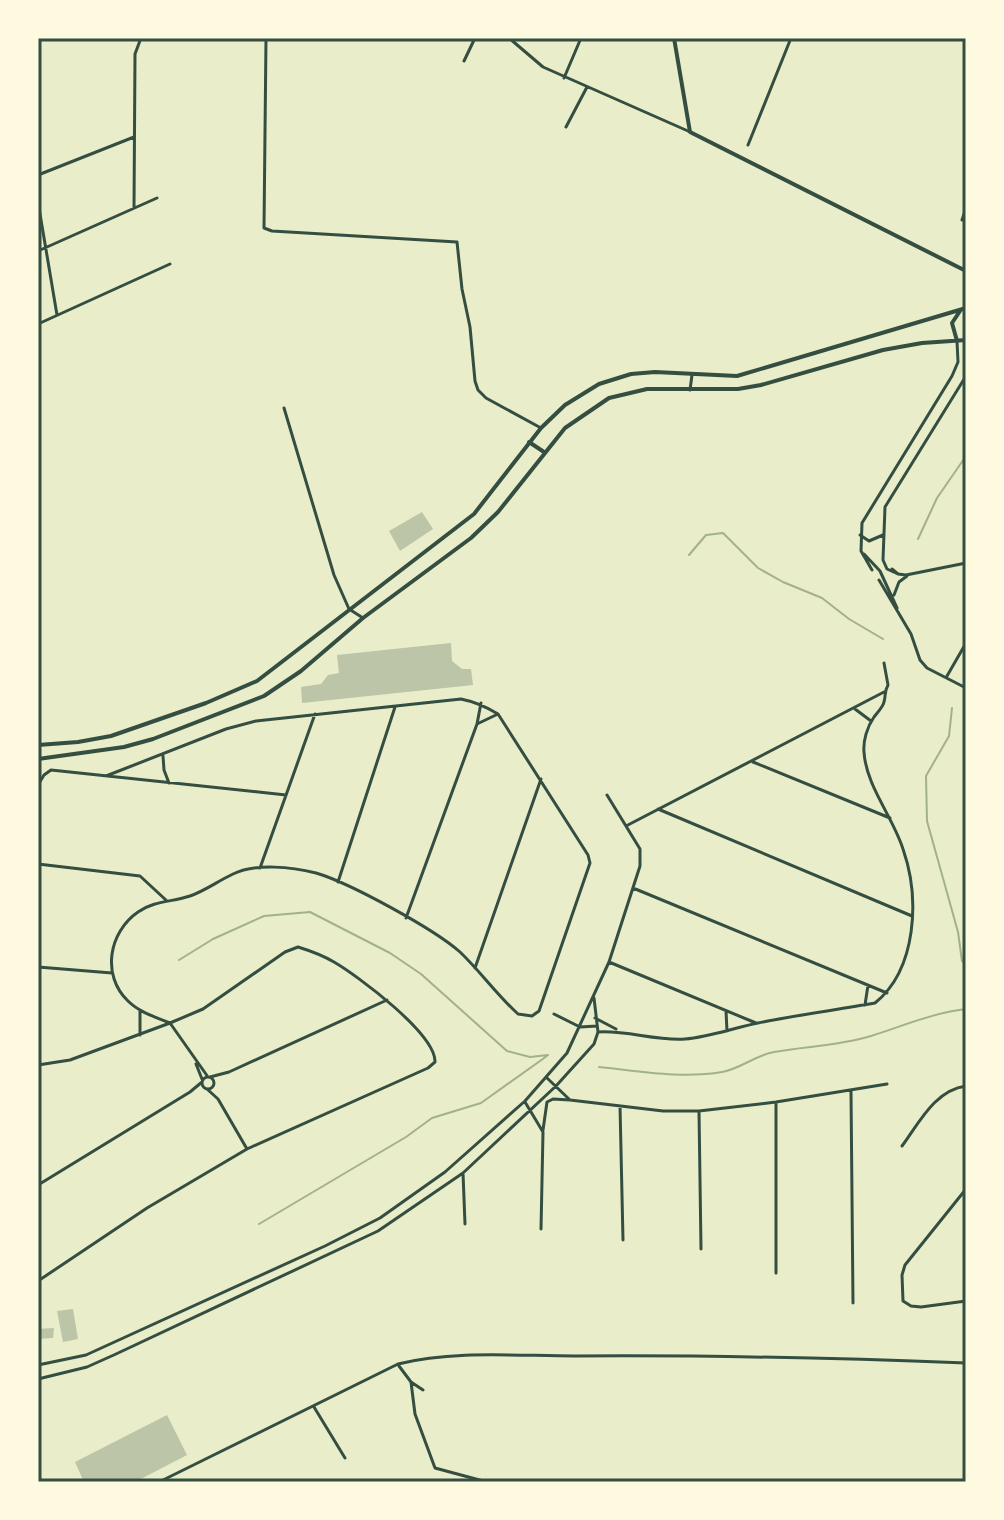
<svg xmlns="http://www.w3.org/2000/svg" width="1004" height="1520" font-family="Inter,sans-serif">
<rect width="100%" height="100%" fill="#e9edc9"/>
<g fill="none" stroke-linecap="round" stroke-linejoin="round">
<path stroke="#a3b18a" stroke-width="2" d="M918,539L937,498L966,456
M689,555L706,535L723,533L758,568L783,582L822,598L849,619L883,639
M952,708L949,736L926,776L927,821L958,932L962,961L966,966
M179,960L213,939L264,916L310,912L390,953L421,974L507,1051L530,1057L548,1055
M599,1067C639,1071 682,1079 722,1072C740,1069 756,1055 774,1052C806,1046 839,1046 871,1036C903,1026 932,1013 966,1009
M259,1224L406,1137L432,1118L481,1103L547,1056"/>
</g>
<path fill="#bcc5a7" d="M422,512L433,529L400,551L389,531Z
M451,643L452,661L462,669H471L473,685L302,703L301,687L321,684L328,675L339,673L337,655Z
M73,1309L78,1339L63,1342L57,1311Z
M54,1328L53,1338L38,1339V1329Z
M167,1415L187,1455L135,1482H84L75,1462Z"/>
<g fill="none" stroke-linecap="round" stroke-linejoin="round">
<path stroke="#344e41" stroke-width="3" d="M266,38L264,228L272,231L457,242L462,289L470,327L475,381L478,390L486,398L541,428
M509,38L543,67L688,131
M464,61L475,38
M564,78L581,38
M566,127L587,87
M748,145L791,38
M38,175L134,137
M38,202L57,315
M134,208L135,54L141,38
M962,220L966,208
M38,251L157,198
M38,324L170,264
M690,390L692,375
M284,408L334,575L349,609L363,618
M860,535L869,541L883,535
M864,554L880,571L897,608
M892,569L898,574L906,575L966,563
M872,570L861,551L862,523L952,376L958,362L957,341
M898,574L887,569L883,560L885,507L966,376
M879,580L911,634L920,660L927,668L966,688
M894,595L899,582L907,576
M947,676L966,643
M855,709L871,721
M477,724L498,714
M163,756L164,770L169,783
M753,762L890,818
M38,785L44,775L51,770L286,795
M658,809L912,916
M626,826L884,692
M38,864L140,876L167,901
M260,868L315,714
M338,882L395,707
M633,888L887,993
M406,918L477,724L481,703
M609,962L756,1023
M38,967L112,973
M475,968L541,779
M865,1005L868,985
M140,1011V1035
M726,1011L727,1031
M554,1014L580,1027L597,1026
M595,1018L616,1029
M598,1032C627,1030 655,1041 685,1039C710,1037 733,1028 758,1023C796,1015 836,1010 875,1003C917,969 920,898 903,849C893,817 866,786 864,752C863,741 867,727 874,717C877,713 883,707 884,702C886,695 884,692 888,685L884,663
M196,1064L202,1079
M38,1065L70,1060L170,1023L208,1077
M210,1077L229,1072L387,1000
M202 1083a6 6 0 1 1 12 0a6 6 0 1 1-12 0Z
M547,1078L570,1100L663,1111H699L776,1102L887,1084
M207,1089L218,1099L247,1149
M851,1091L853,1303
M525,1102L543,1132L541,1229
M620,1106L623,1240
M699,1111L701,1249
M543,1130L547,1102L553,1099L570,1100
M902,1146C919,1123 935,1090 966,1086
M463,1173L465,1224
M38,1185L190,1092L202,1082
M966,1189L905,1265L902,1275L903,1301L911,1306L921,1307L966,1301
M776,1273V1102
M38,1281L147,1208L247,1149L428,1068L435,1062C436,1034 358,976 334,962C322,955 311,951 298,947L285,952L203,1009L170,1023C155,1017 139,1012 128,1001C101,975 109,932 138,912C153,901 172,902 190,896C205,891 218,881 233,874C256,863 292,867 316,873C350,883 434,929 460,952C480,971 497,995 518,1014L532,1016L539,1011L590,863L588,855L498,714C485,706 476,702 461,699L256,721L226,729L106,776
M38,1365L86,1355L325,1246L380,1218L445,1172L525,1101L567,1053L609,962L640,866V849L607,795
M399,1366L411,1382L415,1414L435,1468L487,1482
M38,1379L87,1367L116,1354L378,1231L463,1173L556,1086L594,1044L598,1032L594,998
M411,1382L423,1390
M314,1407L345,1458
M159,1482L398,1364C454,1350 517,1356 575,1356C705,1355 836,1358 966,1363"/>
<path stroke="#344e41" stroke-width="4" d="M674,38L690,132L966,271
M957,341L952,323L960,311
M529,442L544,452
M38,745L78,742L111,736L206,703L257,681L474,514L541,428L565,405L599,384L631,374L655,372L737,376L966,308
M38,759L124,747L153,739L264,696L301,671L363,618L471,538L498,512L565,428L609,398L647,389H738L761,385L883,350L922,343L966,340"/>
</g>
<rect width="1004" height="1520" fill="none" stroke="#fefae0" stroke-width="80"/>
<rect x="40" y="40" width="924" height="1440" fill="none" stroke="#344e41" stroke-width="3"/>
</svg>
